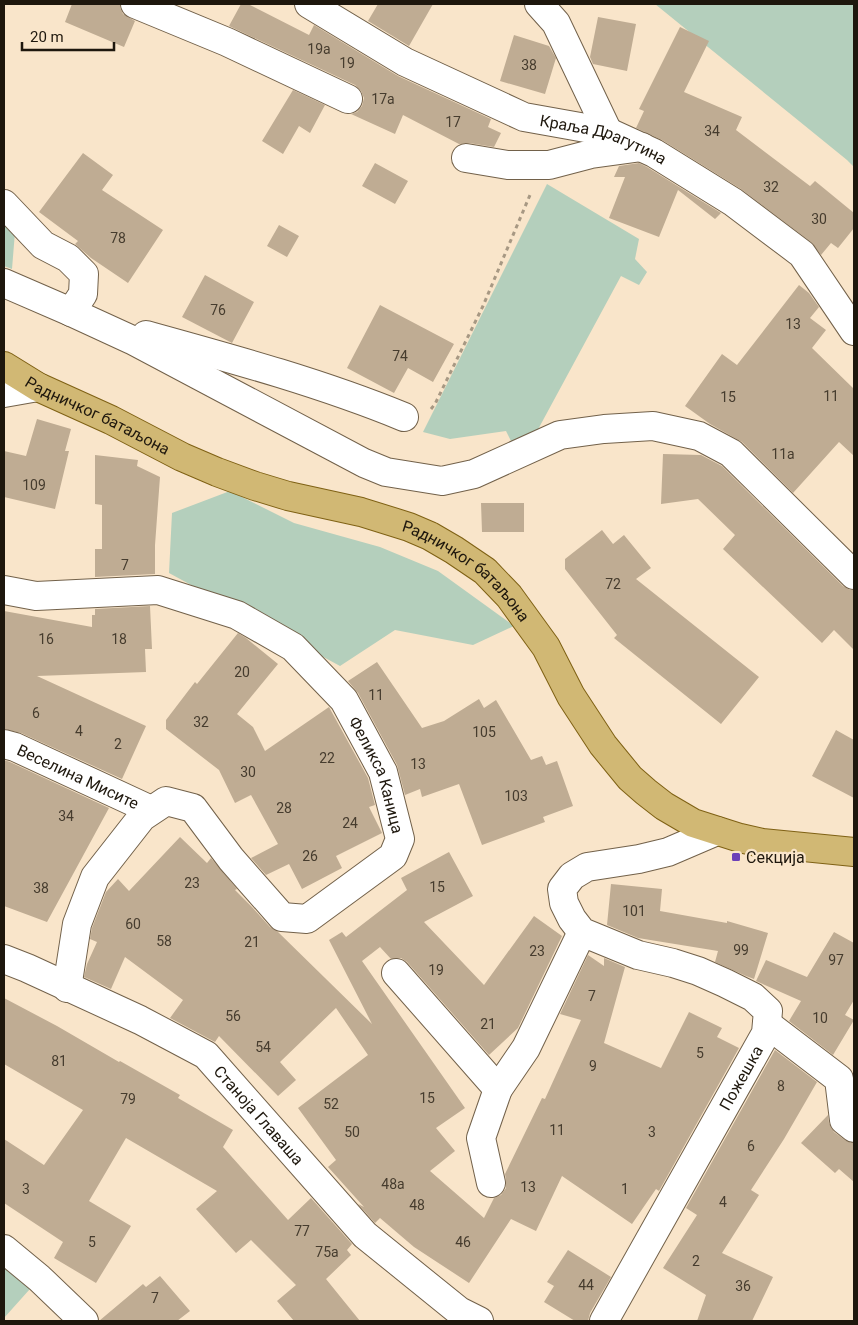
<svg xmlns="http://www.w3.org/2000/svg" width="858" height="1325" font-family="Roboto,sans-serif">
<rect width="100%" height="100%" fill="#f9e5ca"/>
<path fill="#b4cfbc" d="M655,4H854V167L847,160Z
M547,184L639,239L635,259L647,272L639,285L621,276L535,435L514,447L506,431L450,439L423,432Z
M4,219L15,232L12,269L4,266Z
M230,491L294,523L380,547L438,571L514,626L473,645L395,630L340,666L169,573L172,513Z
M4,1249L38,1280L4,1318Z"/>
<path fill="#bfac93" d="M72,4H120V7L123,14L135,21L124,47L65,22Z
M241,4H248L309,35L314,25L398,76L491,119L488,127L501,133L494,147L469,143L459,144L403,115L395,134L351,114L357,112L362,106L364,98L361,91L355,85L229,26Z
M378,4H433L409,46L368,21Z
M598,17L636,24L627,71L593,64L590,57Z
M680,27L709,41L684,92L742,117L736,130L810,186L815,181L854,213V228L838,248L831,243L821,255L811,242L741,189L662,140L636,128L644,111L639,109Z
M514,35L549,46L556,58L545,94L500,81Z
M293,90L325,105L310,133L299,126L283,154L262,141Z
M83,153L113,175L102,190L163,230L128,283L91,258L75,244L78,241L39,212Z
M375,163L408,181L395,204L362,186Z
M639,163L647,167L721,213L715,219L678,190L659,237L609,218L625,177H614L619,166Z
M279,225L299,236L287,257L267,246Z
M205,275L254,302L232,343L182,317Z
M799,285L809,293L819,307L810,318L826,330L812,348L854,389V456L839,442L793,493L742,442L710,424L685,406L722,354L737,365Z
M380,305L454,344L433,382L408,368L394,393L347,368Z
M37,419L71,429L65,451H69L55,509L4,497V451L26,456Z
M663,454L701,455L722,466L843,586L850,590H854V650L834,630L822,643L723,549L735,535L698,499L661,504Z
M95,455L138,460L137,466L160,477L155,545V574L95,577V549H102V505L95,504Z
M481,503H524V532H482Z
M602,530L613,544L624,535L651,568L636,579L759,677L721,724L614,638L617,635L565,569V559Z
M150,606L152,649H145L146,672L37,676L146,726L122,779L21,733L4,729V611L92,627V615H95V609Z
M238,633L246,638L278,664L237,714L253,727L265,751L329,707L368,778L375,805L369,807L382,833L336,856L342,868L302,889L289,864L266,875L251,858L278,844L251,795L235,803L219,770L166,729V720L195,682L197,684Z
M377,662L422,728L444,721L479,699L484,708L496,700L531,760L542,756L546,765L557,761L573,806L543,817L545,822L482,845L459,784L422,797L420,789L405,795L397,765L358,693L348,681Z
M836,730L854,740V798L812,776Z
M4,760L10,762L109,808L47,922L4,906Z
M180,837L207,863L211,858L237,889L235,890L252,907L270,927L277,931L372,1024L329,940L342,932L346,937L407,890L401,878L449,852L473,896L424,922L484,985L534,916L562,936L518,1028L489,1055L407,962L401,958L391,959L380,947L362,961L465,1108L436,1128L455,1151L430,1171L484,1218L494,1198L501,1195L506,1188V1180L505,1174L542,1098L545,1099L581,1020L560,1014L588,955L604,966V958L625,967L604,1043L661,1068L689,1012L722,1028L717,1037L739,1048L659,1191L656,1189L632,1224L562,1176L536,1231L511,1219L469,1283L414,1247L380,1218L375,1223L358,1204L364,1207L328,1167L336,1160L298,1108L368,1055L336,1008L280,1062L296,1080L278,1096L219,1036L215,1042L170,1018L183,1000L125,957L111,989L84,977L87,964L97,942L90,939L92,928L106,892L118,879L129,891Z
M611,884L662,889L660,911L727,923V921L768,933L754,979L746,976L715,962L718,951L638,938L607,925Z
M834,932L854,943V1000L845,1015L854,1020L833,1055L789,1021L801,1001L756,981L766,960L807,977Z
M4,998L57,1026L119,1062L120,1061L180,1095L178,1098L233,1130L223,1147L288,1220L311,1198L352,1244L347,1250L351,1255L326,1279L360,1321H294L277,1301L296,1285L251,1240L236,1253L196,1209L217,1191L126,1138L89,1201L131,1226L96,1283L54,1258L63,1242L4,1203V1139L44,1165L83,1110L4,1064Z
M775,1050L817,1082L784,1139L751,1190L759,1195L722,1253L773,1277L752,1321H697L706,1295L663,1268L697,1215L686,1208Z
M828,1115L829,1123L834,1132L845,1140L851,1143H854V1182L839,1169L835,1173L801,1143Z
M568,1250L611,1277L590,1313L588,1321H575L544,1302L554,1286L547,1282Z
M160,1276L190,1311L177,1321H99L143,1284L146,1287Z"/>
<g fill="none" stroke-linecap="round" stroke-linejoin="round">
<g stroke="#72614a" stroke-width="30">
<g id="minor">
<path d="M135,4L227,42L348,99"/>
<path id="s1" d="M309,4L405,62L524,117L608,132L654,153L733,202L802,254L854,331"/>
<path d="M539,4L556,23L608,132"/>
<path d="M466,158L508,165H549L591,154L642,147"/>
<path d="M4,204L43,245L68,258L84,274L83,294L71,312"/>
<path d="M4,283L71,312L132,340L364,463L386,472L442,481L474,474L560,435L604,429L653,426L699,436L731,453L854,575"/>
<path d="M146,335C233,359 321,383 404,417"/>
<path d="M4,393L38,387"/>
<path id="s2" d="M4,590L36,596L158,590L237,615L293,647L344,700L383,772L400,839L393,856L307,919L282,917L231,859L193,808L166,801L142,817L95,877L77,924L67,988"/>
<path id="s3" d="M4,744L15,747L151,810"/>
<path id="s4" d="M4,959L27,968L140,1020L206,1055L365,1235L459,1311L479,1321"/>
<path d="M396,973L498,1089"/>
<path d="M767,1024L839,1079L844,1120L854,1128"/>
<path d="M491,1183L481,1138L498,1089L526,1048L582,932"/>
<path d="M4,1249L39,1278L84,1321"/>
<path id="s5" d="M604,1321L766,1033L768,1011L753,997L725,983L698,971L673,963L638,955L582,932L572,919L564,903L562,889L572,876L587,867L639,859L668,852L717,831"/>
</g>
</g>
<g stroke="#7f6114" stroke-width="30">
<g id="major">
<path id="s6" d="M4,366L38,387L111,420L182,457L217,472L255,486L288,496L361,512L409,527L430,536L454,550L485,571L509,596L546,647L571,696L603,745L630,778L646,792L664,806L693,823L740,838L762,843L854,852"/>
</g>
</g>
<path stroke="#a79883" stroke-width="3" stroke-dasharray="4 4" stroke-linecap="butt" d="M431,409L435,404L483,306L530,195"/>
<use href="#minor" stroke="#fff" stroke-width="28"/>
<use href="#major" stroke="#d1b874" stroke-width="28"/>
</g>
<rect fill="#6c40b8" stroke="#f9e5ca" stroke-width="2" x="731" y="852" width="10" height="10" rx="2.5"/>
<g text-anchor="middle" stroke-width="4.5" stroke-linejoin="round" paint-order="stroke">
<g font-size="14" fill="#463c2e">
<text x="319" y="54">19a</text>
<text x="347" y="68">19</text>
<text x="529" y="70">38</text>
<text x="383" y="104">17a</text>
<text x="453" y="127">17</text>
<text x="712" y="136">34</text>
<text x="771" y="192">32</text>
<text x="819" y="224">30</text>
<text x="118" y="243">78</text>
<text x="218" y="315">76</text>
<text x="793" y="329">13</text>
<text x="400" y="361">74</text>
<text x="831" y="401">11</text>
<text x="728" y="402">15</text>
<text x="783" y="459">11a</text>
<text x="34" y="490">109</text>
<text x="125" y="570">7</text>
<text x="613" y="589">72</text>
<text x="46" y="644">16</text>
<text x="119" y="644">18</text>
<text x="242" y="677">20</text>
<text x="376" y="700">11</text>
<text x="36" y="718">6</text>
<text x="201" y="727">32</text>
<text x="79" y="736">4</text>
<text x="484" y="737">105</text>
<text x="118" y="749">2</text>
<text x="327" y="763">22</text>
<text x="418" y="769">13</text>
<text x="248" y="777">30</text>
<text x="516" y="801">103</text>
<text x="284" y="813">28</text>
<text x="66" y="821">34</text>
<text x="350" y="828">24</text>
<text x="310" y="861">26</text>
<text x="192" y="888">23</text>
<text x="437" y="892">15</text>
<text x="41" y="893">38</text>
<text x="634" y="916">101</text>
<text x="133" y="929">60</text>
<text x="164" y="946">58</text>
<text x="252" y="947">21</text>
<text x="741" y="955">99</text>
<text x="537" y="956">23</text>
<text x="836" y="965">97</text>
<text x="436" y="975">19</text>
<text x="592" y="1001">7</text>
<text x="233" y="1021">56</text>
<text x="820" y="1023">10</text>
<text x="488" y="1029">21</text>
<text x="263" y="1052">54</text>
<text x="700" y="1058">5</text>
<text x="59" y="1066">81</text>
<text x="593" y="1071">9</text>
<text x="781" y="1091">8</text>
<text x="427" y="1103">15</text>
<text x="128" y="1104">79</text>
<text x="331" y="1109">52</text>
<text x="557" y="1135">11</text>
<text x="352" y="1137">50</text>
<text x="652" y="1137">3</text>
<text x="751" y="1151">6</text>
<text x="393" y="1189">48a</text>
<text x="528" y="1192">13</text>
<text x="26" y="1194">3</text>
<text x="625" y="1194">1</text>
<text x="723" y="1207">4</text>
<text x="417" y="1210">48</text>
<text x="302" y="1236">77</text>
<text x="92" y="1247">5</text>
<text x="463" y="1247">46</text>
<text x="327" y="1257">75a</text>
<text x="696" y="1266">2</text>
<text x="586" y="1290">44</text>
<text x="743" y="1291">36</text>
<text x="155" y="1303">7</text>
</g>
<g font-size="16" fill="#1e170d" stroke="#f9e5ca">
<text dy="6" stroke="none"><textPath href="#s1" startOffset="326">Краља Драгутина</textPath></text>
<text dy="6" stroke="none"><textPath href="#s6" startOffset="106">Радничког батаљона</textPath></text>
<text dy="6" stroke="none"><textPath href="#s6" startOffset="511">Радничког батаљона</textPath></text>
<text dy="6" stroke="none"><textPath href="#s2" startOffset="458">Феликса Каница</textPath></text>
<text dy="6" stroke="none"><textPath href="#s3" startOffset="81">Веселина Мисите</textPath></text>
<text dy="6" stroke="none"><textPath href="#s5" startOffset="279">Пожешка</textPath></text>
<text dy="6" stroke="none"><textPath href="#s4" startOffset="304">Станоја Главаша</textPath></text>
</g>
<g font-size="16" fill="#1e170d" stroke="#f9e5ca" text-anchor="start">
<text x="746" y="863">Секција</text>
</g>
</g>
<rect width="858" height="1325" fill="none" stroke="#1e170d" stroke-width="10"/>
<path d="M22 42v8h92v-8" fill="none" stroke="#1e170d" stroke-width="2.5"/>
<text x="30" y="42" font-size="15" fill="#1e170d" stroke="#f9e5ca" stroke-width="4" paint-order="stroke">20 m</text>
</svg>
